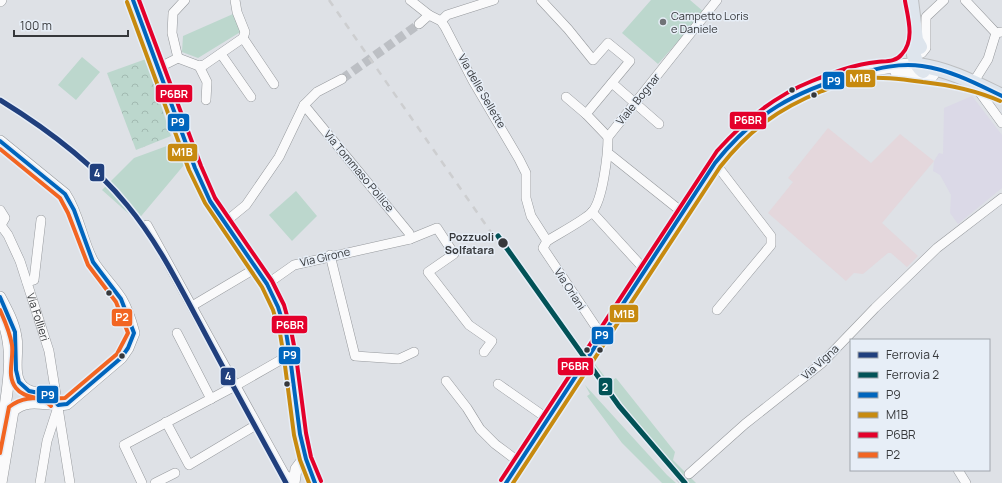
<svg xmlns="http://www.w3.org/2000/svg" width="1002" height="483" font-family="Manrope,sans-serif">
<defs>
<pattern id="park-crowns" width="20" height="18" patternUnits="userSpaceOnUse"><rect width="20" height="18" fill="#bcd7cd"/><path d="M2 6a3 3 0 1 1 6 0M12 15a3 3 0 1 1 6 0" fill="none" stroke="#a2b9b1"/></pattern>
</defs>
<rect width="100%" height="100%" fill="#dee1e6"/>
<path fill="#dbd9e7" d="M972,96L1002,135V188L958,224L950,213L951,195L940,175L933,171L934,161L939,153L943,154L944,108Z"/>
<path fill="#e4d7dc" d="M828,128L871,163L900,134L934,161L882,223L918,256L907,267L891,253H888L863,274L854,273L846,281L768,213L793,182L788,178Z"/>
<path fill="#bcd7cd" d="M651,0H690L704,12L658,64L622,33Z
M233,14L242,31L198,58L182,52L183,36Z
M82,57L100,72L76,100L58,85Z
M175,143L184,165L137,221L102,190L134,158Z
M296,191L317,216L292,241L269,215Z
M595,364L609,382L616,378L675,452L673,460L696,483H689L639,426L593,365Z
M585,385L667,475L676,483H662L622,443L587,396L590,394Z"/>
<path fill="url(#park-crowns)" d="M146,59L171,136L136,150L107,73Z"/>
<g fill="none" stroke-linecap="round" stroke-linejoin="round">
<path stroke="#bcbfc4" stroke-width="9" stroke-dasharray="9 4.5" stroke-linecap="butt" d="M342,79L419,24
M679,483L689,474"/>
<g stroke="#96999d" stroke-width="10">
<g id="minor">
<path d="M410,0L429,15L441,21L445,27L473,81L519,159L526,173V198L531,216L547,241"/>
<path d="M541,0L568,29L593,60L608,43L630,61L586,114L608,137"/>
<path d="M965,0L996,33"/>
<path d="M441,21L447,15L494,0"/>
<path d="M419,24L429,15"/>
<path d="M1002,32L996,33L988,59L973,83L1002,123"/>
<path d="M243,38L274,84"/>
<path d="M922,53L926,48V17L944,0"/>
<path d="M221,54L251,97"/>
<path d="M178,58L199,66L204,65L243,38L245,32L237,12L235,0"/>
<path d="M199,66L207,82L206,100"/>
<path d="M158,68L178,58L172,33L173,13L185,0"/>
<path d="M612,83L659,124"/>
<path d="M566,97L586,114"/>
<path d="M304,105L409,233L410,239"/>
<path d="M608,153L682,212"/>
<path d="M715,163L771,236V245L717,310"/>
<path d="M0,210L5,218L1,225"/>
<path d="M592,212L645,270"/>
<path d="M224,223L246,205L279,157L304,105L317,92L342,79"/>
<path id="s1" d="M0,224L8,235L20,261L49,351L70,483"/>
<path d="M147,225L285,475L294,480"/>
<path d="M547,241C556,235 585,220 592,212C603,200 608,153 608,137L717,0"/>
<path d="M547,241L543,248L602,336"/>
<path d="M330,255L355,356L399,359L414,352"/>
<path d="M27,282L34,280L41,220"/>
<path d="M267,284L294,265L410,239L437,228L454,254L428,272L469,325L492,341L484,352"/>
<path d="M192,306L256,268"/>
<path d="M177,333L211,399"/>
<path d="M446,381L467,408L480,429L495,444L519,462"/>
<path d="M498,384L548,419"/>
<path d="M166,422L189,465L256,425"/>
<path d="M958,470L966,483"/>
<path d="M689,474L745,424L822,363L875,308L937,248L1002,198"/>
<path d="M40,483L47,441L58,407"/>
<path d="M142,483L124,445L235,386L291,354"/>
<path d="M155,483L175,473"/>
</g>
</g>
<g stroke="#96999d" stroke-width="12">
<path id="tertiary" d="M0,1L1,0
M0,141L65,194C79,215 81,240 93,262C101,275 113,286 121,299C127,309 131,322 134,333L128,348L121,358L67,404C48,407 28,396 13,411L1,483
M0,297C7,310 14,323 16,337C19,352 11,376 23,387C30,394 41,393 49,395L58,405
M0,314C18,352 6,394 1,434
M294,483L296,469L305,457"/>
</g>
<g stroke="#96999d" stroke-width="14">
<path id="secondary" d="M133,0L195,168L210,201L267,284C304,345 284,420 315,483
M897,72L932,75
M506,483L700,186C716,162 733,137 756,119C799,86 864,65 918,65"/>
</g>
<g stroke="#bcbec0" stroke-width="16">
<path id="primary" d="M911,0L916,40L920,47
M916,40C910,48 915,65 923,71
M918,65C948,69 975,83 1002,96"/>
</g>
<use href="#minor" stroke="#fafafb" stroke-width="9"/>
<use href="#tertiary" stroke="#fafafb" stroke-width="11"/>
<use href="#secondary" stroke="#fafafb" stroke-width="13"/>
<use href="#primary" stroke="#dee5ed" stroke-width="14"/>
<path stroke="#cdced0" stroke-width="2.5" stroke-dasharray="7 7" stroke-linecap="butt" d="M329,0L495,238"/>
<g stroke="#e7eef7" stroke-width="7">
<path id="bus-1" d="M133,0L195,168L210,201L267,284L278,307L286,332L290,357L300,434L306,459L315,483
M0,141L65,194L74,210L93,262L121,299L134,333L128,348L121,358L67,404L58,405L49,395L29,391L19,382L16,370L15,332L0,297
M506,483L715,163C755,113 795,91 856,74C879,68 899,63 922,66C951,70 977,84 1002,96"/>
</g>
<g stroke="#e7eef7" stroke-width="7">
<path id="bus-2" d="M127,2L189,170L205,203L262,287L273,310L280,333L284,358L294,435L300,460L309,483
M513,483L720,167C749,130 778,109 822,91C833,87 844,81 856,79C879,76 901,79 923,82C950,85 975,90 1000,101"/>
</g>
<g stroke="#e7eef7" stroke-width="7">
<path id="bus-3" d="M139,0L201,166L215,198L272,281L284,305L291,330L296,356L306,433L311,457L321,481
M501,480L717,151C744,121 774,96 812,81C832,73 855,64 877,62C886,61 896,62 902,54C915,40 908,18 905,1"/>
</g>
<g stroke="#e7eef7" stroke-width="7">
<path id="bus-4" d="M0,149L60,198L68,213L88,265L116,302L128,333L117,354L65,398C44,400 27,393 9,407L0,453
M0,310C5,321 10,333 12,345C14,360 6,375 16,388C25,400 42,395 51,406"/>
</g>
<use href="#bus-1" stroke="#0065bd" stroke-width="4"/>
<use href="#bus-2" stroke="#c78a0f" stroke-width="4"/>
<use href="#bus-3" stroke="#e4002b" stroke-width="4"/>
<use href="#bus-4" stroke="#f26522" stroke-width="4"/>
<g stroke="#e7eef7" stroke-width="8">
<path id="rail-1" d="M0,100C47,129 92,162 127,205C157,241 178,283 200,324C228,377 257,430 286,483"/>
</g>
<g stroke="#e7eef7" stroke-width="8">
<path id="rail-2" d="M498,236L619,406L685,483"/>
</g>
<use href="#rail-1" stroke="#203f7d" stroke-width="5"/>
<use href="#rail-2" stroke="#025257" stroke-width="5"/>
</g>
<circle fill="#717377" stroke="#e7eef7" stroke-width="1.5" cx="663" cy="22" r="4"/>
<g fill="#36383b" stroke="#e7eef7" stroke-width="1.5">
<circle cx="792" cy="90" r="3.5"/>
<circle cx="814" cy="95" r="3.5"/>
<circle cx="503" cy="243" r="5.5"/>
<circle cx="109" cy="293" r="3.5"/>
<circle cx="587" cy="350" r="3.5"/>
<circle cx="600" cy="350" r="3.5"/>
<circle cx="122" cy="356" r="3.5"/>
<circle cx="287" cy="384" r="3.5"/>
</g>
<g text-anchor="middle" stroke-width="3" stroke-linejoin="round" paint-order="stroke">
<g font-size="11" fill="#36383b" stroke="#e7eef7" text-anchor="start">
<text x="671" y="20">Campetto Loris<tspan x="671" dy="13">e Daniele</tspan></text>
</g>
<g font-size="11" fill="#36383b" stroke="#e7eef7">
<text transform="translate(482 91) rotate(60)" y="4">Via delle Sellette</text>
<text transform="translate(638 99) rotate(-51)" y="4">Viale Bognar</text>
<text transform="translate(359 171) rotate(50)" y="4">Via Tommaso Pollice</text>
<text transform="translate(325 257) rotate(-13)" y="4">Via Girone</text>
<text transform="translate(570 289) rotate(57)" y="4">Via Oriani</text>
<text dy="4" stroke="none"><textPath href="#s1" startOffset="101">Via Follieri</textPath></text>
<text transform="translate(820 362) rotate(-42)" y="4">Via Vigna</text>
</g>
<g font-size="11" font-weight="bold" fill="#36383b" stroke="#e7eef7" text-anchor="end">
<text x="494" y="241">Pozzuoli<tspan x="494" dy="13">Solfatara</tspan></text>
</g>
</g>
<g stroke="#e7eef7" stroke-width="1.5">
<rect x="845" y="69" width="31" height="19" rx="4" fill="#c78a0f"/>
<rect x="822" y="71" width="23" height="19" rx="4" fill="#0065bd"/>
<rect x="155" y="84" width="38" height="19" rx="4" fill="#e4002b"/>
<rect x="729" y="111" width="38" height="19" rx="4" fill="#e4002b"/>
<rect x="167" y="113" width="23" height="19" rx="4" fill="#0065bd"/>
<rect x="167" y="143" width="31" height="19" rx="4" fill="#c78a0f"/>
<rect x="89" y="163" width="16" height="19" rx="4" fill="#203f7d"/>
<rect x="609" y="304" width="30" height="19" rx="4" fill="#c78a0f"/>
<rect x="111" y="308" width="22" height="19" rx="4" fill="#f26522"/>
<rect x="271" y="315" width="37" height="19" rx="4" fill="#e4002b"/>
<rect x="591" y="326" width="23" height="19" rx="4" fill="#0065bd"/>
<rect x="278" y="346" width="23" height="19" rx="4" fill="#0065bd"/>
<rect x="557" y="357" width="37" height="19" rx="4" fill="#e4002b"/>
<rect x="220" y="367" width="16" height="19" rx="4" fill="#203f7d"/>
<rect x="598" y="377" width="15" height="19" rx="4" fill="#025257"/>
<rect x="36" y="385" width="23" height="19" rx="4" fill="#0065bd"/>
</g>
<g font-size="11" text-anchor="middle" font-weight="bold" fill="#fff">
<text x="860" y="82">M1B</text>
<text x="834" y="85">P9</text>
<text x="174" y="98">P6BR</text>
<text x="748" y="124">P6BR</text>
<text x="178" y="126">P9</text>
<text x="182" y="156">M1B</text>
<text x="97" y="177">4</text>
<text x="624" y="318">M1B</text>
<text x="122" y="321">P2</text>
<text x="290" y="329">P6BR</text>
<text x="602" y="339">P9</text>
<text x="290" y="359">P9</text>
<text x="575" y="370">P6BR</text>
<text x="228" y="380">4</text>
<text x="605" y="391">2</text>
<text x="48" y="399">P9</text>
</g>
<rect x="850" y="339" width="140" height="132" fill="#e7eef7" stroke="#a0a5ac"/>
<rect x="858" y="352" width="20" height="6" fill="#203f7d" stroke="#a0a5ac"/>
<text x="886" y="359" font-size="12" fill="#36383b">Ferrovia 4</text>
<rect x="858" y="372" width="20" height="6" fill="#025257" stroke="#a0a5ac"/>
<text x="886" y="379" font-size="12" fill="#36383b">Ferrovia 2</text>
<rect x="858" y="392" width="20" height="6" fill="#0065bd" stroke="#a0a5ac"/>
<text x="886" y="399" font-size="12" fill="#36383b">P9</text>
<rect x="858" y="412" width="20" height="6" fill="#c78a0f" stroke="#a0a5ac"/>
<text x="886" y="419" font-size="12" fill="#36383b">M1B</text>
<rect x="858" y="432" width="20" height="6" fill="#e4002b" stroke="#a0a5ac"/>
<text x="886" y="439" font-size="12" fill="#36383b">P6BR</text>
<rect x="858" y="452" width="20" height="6" fill="#f26522" stroke="#a0a5ac"/>
<text x="886" y="459" font-size="12" fill="#36383b">P2</text>
<path d="M14 30v6h114v-6" fill="none" stroke="#36383b" stroke-width="2"/>
<text x="20" y="30" font-size="12" fill="#36383b" stroke="#e7eef7" stroke-width="3" paint-order="stroke">100 m</text>
</svg>
